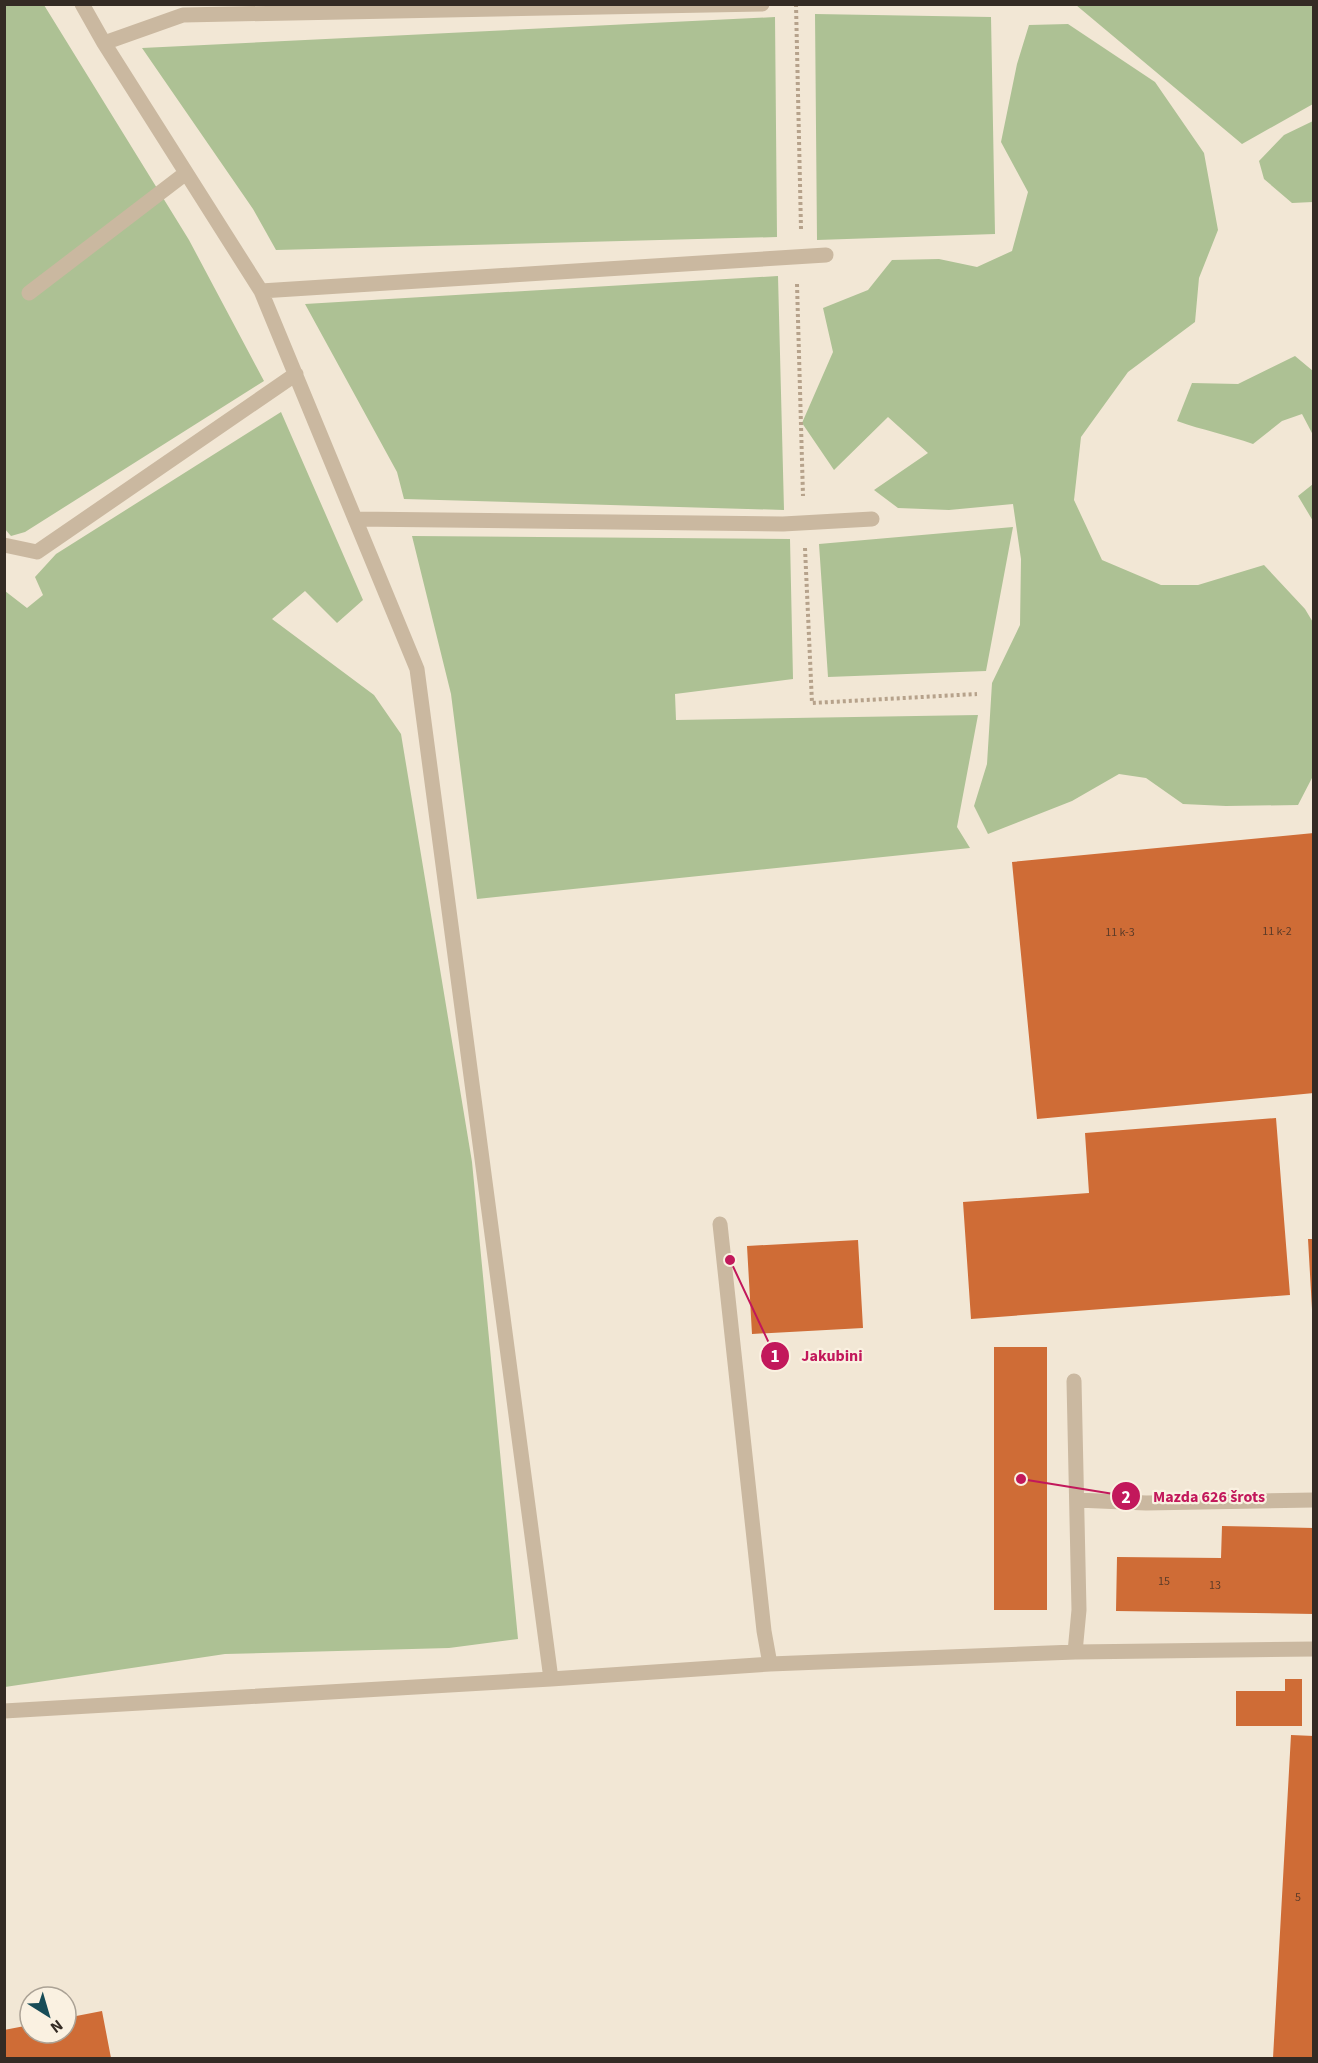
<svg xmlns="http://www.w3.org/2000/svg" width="1318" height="2063" font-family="'Source Sans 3',sans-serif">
<rect width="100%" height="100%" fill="#f2e7d5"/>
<path fill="#adc194" d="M4,5H44L189,240L264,381L25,532L11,536L4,528Z
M1076,5H1313V104L1242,144Z
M815,14L991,17L995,234L817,240Z
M775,17L777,237L276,250L253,209L142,48Z
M1068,24L1155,82L1204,153L1218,230L1199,278L1195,322L1128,372L1081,437L1074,500L1102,560L1161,585H1198L1264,565L1305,609L1314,624L1313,776L1298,805L1226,806L1183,804L1146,778L1119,774L1072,801L988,834L974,806L987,764L992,683L1020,625L1021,559L1013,504L949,510L898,508L874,490L928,453L888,417L834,470L802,423L833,352L823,308L868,290L892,260L939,259L977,267L1012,251L1028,192L1001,142L1017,64L1029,25Z
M1313,121V202L1292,203L1264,179L1259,161L1284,135Z
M778,276L784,510L404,499L397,472L305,304Z
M1295,356L1313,371V435L1302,414L1282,421L1253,444C1228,435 1202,430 1177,421L1192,383L1238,384Z
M281,412L363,600L337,623L305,591L272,619L374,695L401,734L472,1162L518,1639L449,1648L225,1654L5,1687V591L27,608L43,595L35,577L56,554Z
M1313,484V521L1298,496Z
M1013,527L986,671L828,677L819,544Z
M412,536L790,539L793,679L675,694L676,720L978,715L957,827L970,848L477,899L451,694Z"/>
<path fill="#cf6c36" d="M1314,833V1093L1037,1119L1012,862Z
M1276,1118L1290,1295L971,1319L963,1202L1089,1193L1085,1133Z
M1308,1239H1314V1309H1312Z
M858,1240L863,1328L752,1334L747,1246Z
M994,1347H1047V1610H994Z
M1222,1526L1314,1528V1614L1116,1611L1117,1557L1221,1558Z
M1285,1679H1302V1726H1236V1691H1285Z
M1291,1735L1314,1736V2058H1273Z
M102,2011L111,2058H4V2030L30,2025V2033H66V2018Z"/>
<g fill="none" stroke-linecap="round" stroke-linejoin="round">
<path stroke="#b6a28b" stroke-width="4" stroke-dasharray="3 3" stroke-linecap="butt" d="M796,4L801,229
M797,284L803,496
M805,548L812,703L977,694"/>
<path stroke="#cab8a0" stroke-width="15" d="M82,4L104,43L261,291L417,669L551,1679
M104,43L183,15L762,4
M261,291L826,255
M29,293L186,173
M355,519L783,524L872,519
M4,545L37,552L296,374
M720,1224L764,1631L770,1664
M1074,1381L1079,1610L1075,1652
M1077,1500L1146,1503L1314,1500
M4,1711L551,1679L770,1664L1075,1652L1314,1649"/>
</g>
<g text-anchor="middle" stroke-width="4.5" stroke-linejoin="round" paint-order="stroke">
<g font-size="12" fill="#5b3b28">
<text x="1277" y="935">11 k-2</text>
<text x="1120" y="936">11 k-3</text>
<text x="1164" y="1585">15</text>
<text x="1215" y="1589">13</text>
<text x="1298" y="1901">5</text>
</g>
</g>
<path fill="none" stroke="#c2185b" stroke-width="2" d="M730 1260L775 1356M1021 1479L1126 1496"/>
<g fill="#c2185b" stroke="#faf1e1" stroke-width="2">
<circle cx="730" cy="1260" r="6"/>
<circle cx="1021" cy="1479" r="6"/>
<circle cx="775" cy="1356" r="15"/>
<circle cx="1126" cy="1496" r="15"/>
</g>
<g font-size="18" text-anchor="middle" font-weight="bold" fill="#fff">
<text x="775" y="1362">1</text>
<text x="1126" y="1503">2</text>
</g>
<g font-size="16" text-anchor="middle" font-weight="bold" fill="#c2185b" stroke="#faf1e1" stroke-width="4.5" stroke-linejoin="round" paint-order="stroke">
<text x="832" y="1361">Jakubini</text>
<text x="1209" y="1502">Mazda 626 šrots</text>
</g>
<rect width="1318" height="2063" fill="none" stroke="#342b24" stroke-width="12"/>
<g transform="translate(48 2015) rotate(143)"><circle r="28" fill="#faf1e1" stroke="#aba295" stroke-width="1.5"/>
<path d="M0-4.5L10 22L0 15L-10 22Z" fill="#174c57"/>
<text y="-9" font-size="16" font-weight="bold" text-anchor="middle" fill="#342b24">N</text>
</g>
</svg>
